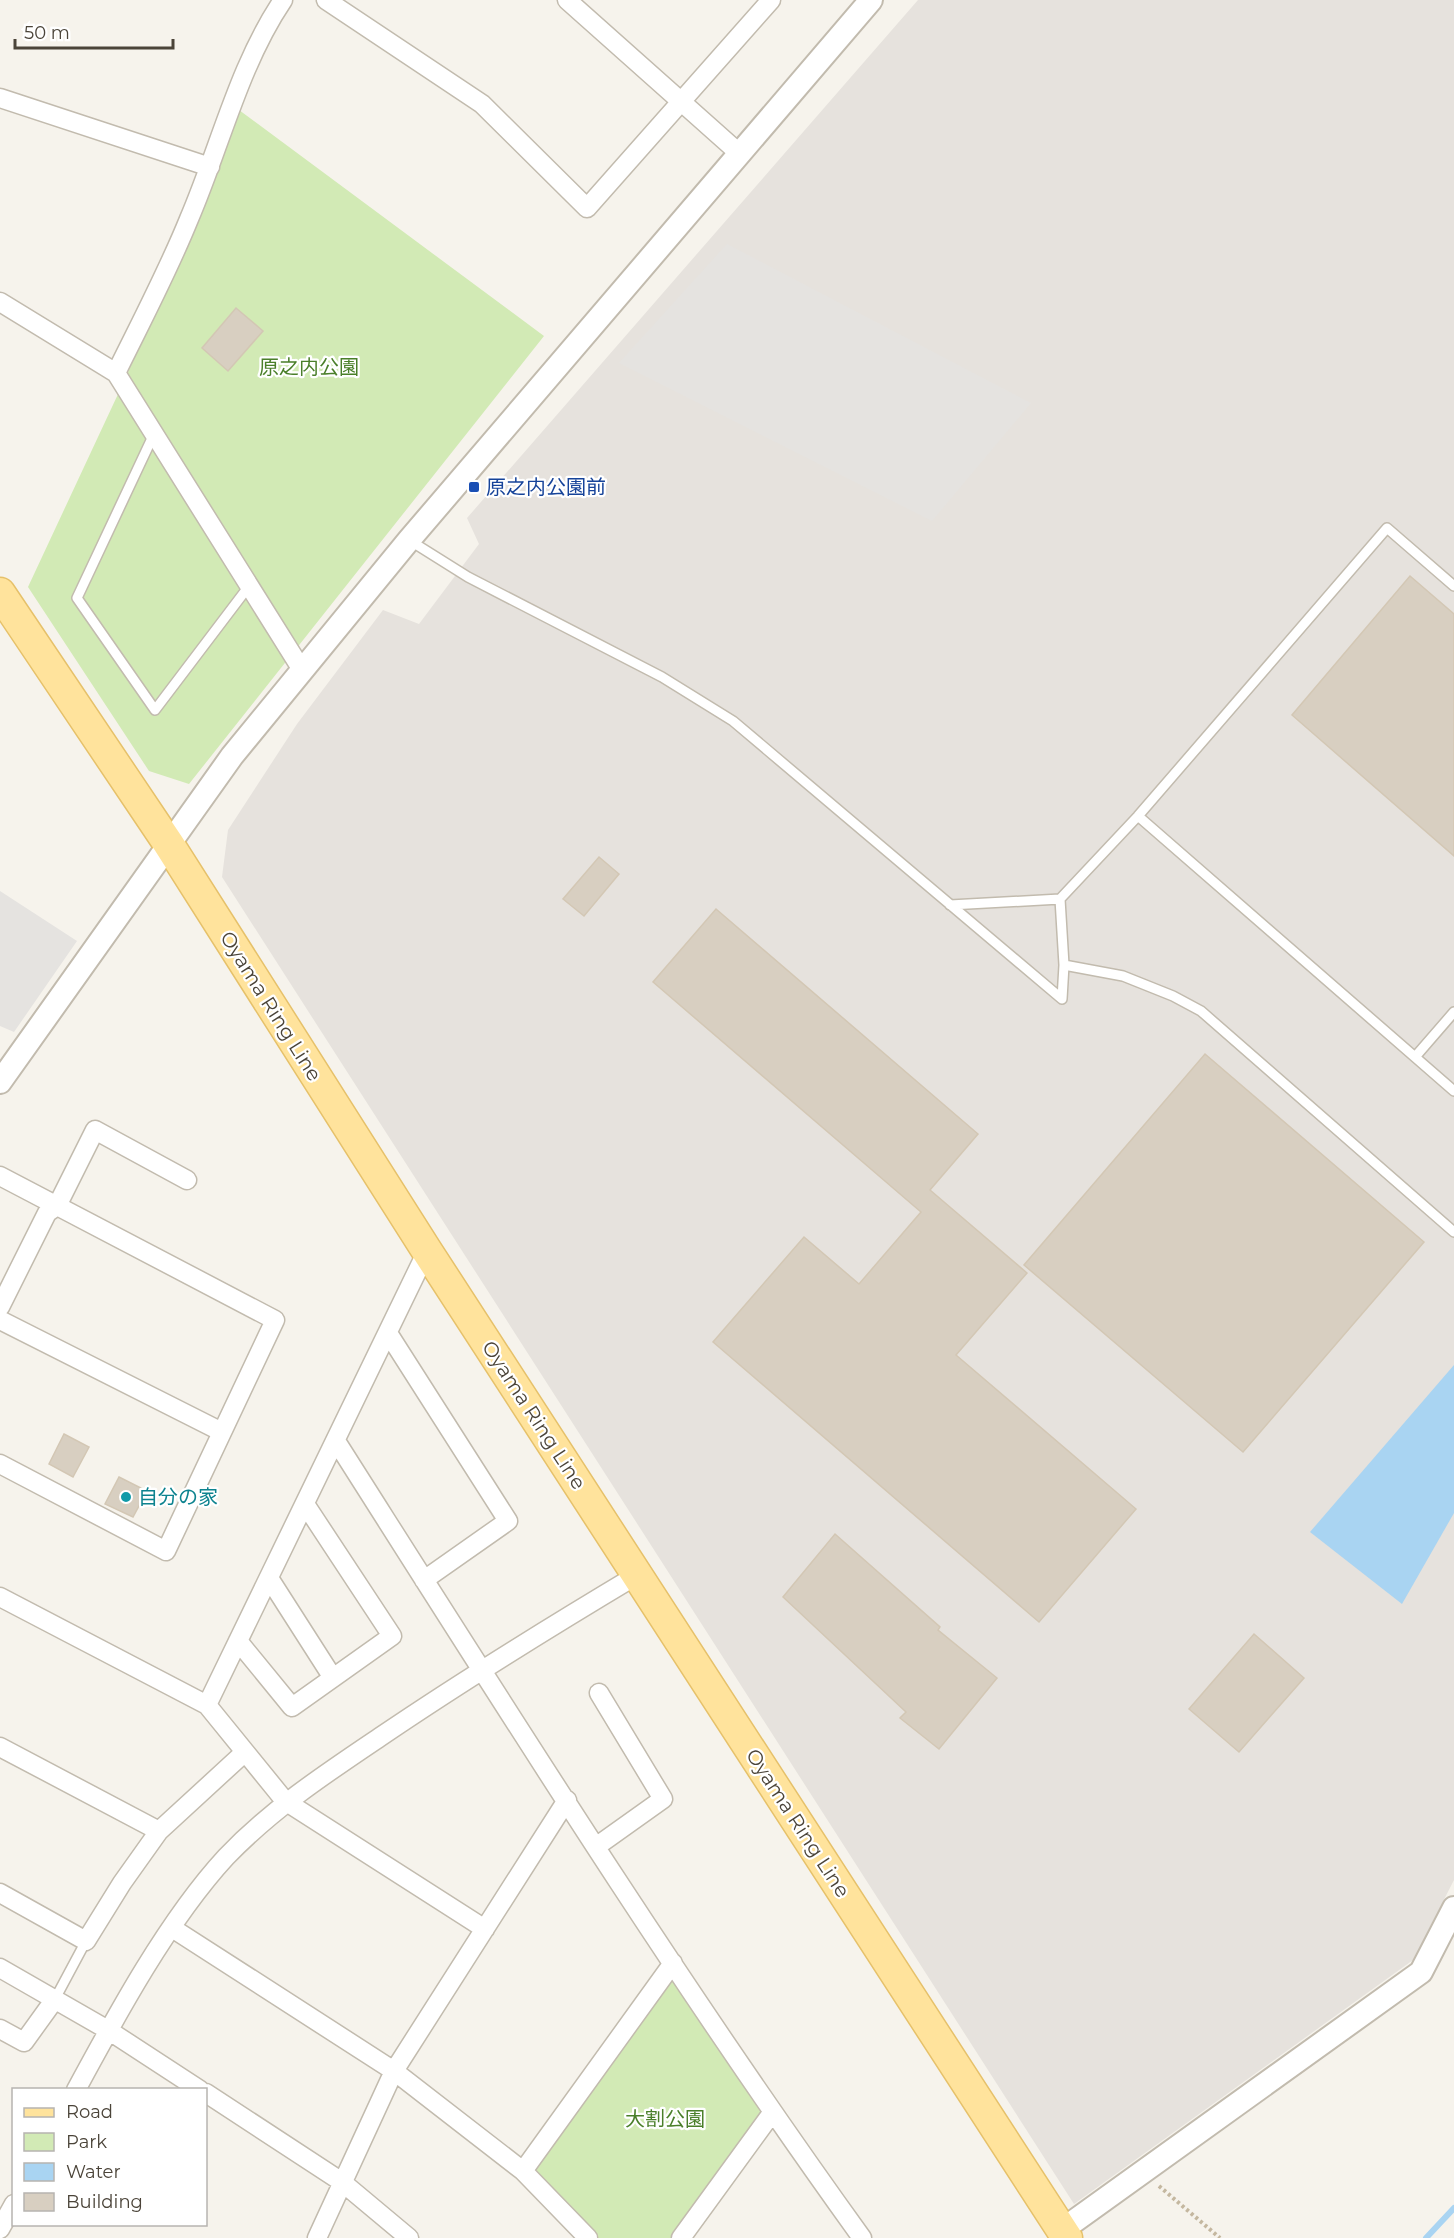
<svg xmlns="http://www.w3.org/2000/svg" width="1454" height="2238" font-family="Montserrat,'Noto Sans JP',sans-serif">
<rect width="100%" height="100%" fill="#f6f3ec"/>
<path fill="#e6e2dd" d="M918,0H1454V1880L1413,1960L1074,2204L222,877L228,830L297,724L383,610L419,624L479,544L467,518Z"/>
<path fill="#d2eab5" d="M239,110L544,336L189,784L149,771L28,587L126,377Z
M672,1973L767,2113L675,2238H595L532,2170Z"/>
<path fill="#e5e3e0" d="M727,244L1031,403L932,521L619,363Z
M0,891L77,941L14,1032L0,1026Z"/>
<path fill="#a9d4f2" d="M1454,1365V1513L1402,1604L1310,1532Z"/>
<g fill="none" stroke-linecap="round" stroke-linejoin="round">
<path stroke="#a9d4f2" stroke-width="6" d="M1426,2238L1454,2208"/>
</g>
<path fill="#d8cfc1" stroke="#d3c7b4" stroke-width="1.5" d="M236,308L263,331L228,371L202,348Z
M1410,576L1454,614V856L1292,715Z
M599,857L619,874L584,916L563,899Z
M716,909L978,1134L930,1190L1027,1273L956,1355L1136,1509L1039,1622L713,1342L804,1237L859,1284L921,1212L653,982Z
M1205,1054L1424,1242L1243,1452L1024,1265Z
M64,1434L89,1447L73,1477L49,1464Z
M119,1477L147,1491L133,1517L105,1504Z
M835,1534L940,1627L938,1630L997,1678L939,1749L900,1718L906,1712L783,1597Z
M1254,1634L1304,1678L1239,1752L1189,1709Z"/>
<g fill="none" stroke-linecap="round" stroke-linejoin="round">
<g stroke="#c2bbae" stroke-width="12">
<path id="service" d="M154,434L77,598L155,710L249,586
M409,540L468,577L662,677L733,721L1062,999
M1138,816L1454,1091
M1060,899L1064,965L1062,999
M950,905L1060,899L1138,816L1387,528L1454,586
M1064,965L1123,976L1173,996L1201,1011L1454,1232
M1415,1057L1454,1012
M55,1999L86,1941"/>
</g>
<g stroke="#c2bbae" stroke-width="21">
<path id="minor" d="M326,0L482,104L587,208L771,0
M567,0L740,154
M0,98L210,167
M0,302L116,373L302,670
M116,373C141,322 168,271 189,219C220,147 239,65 283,0
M0,1176L275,1320L166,1551L0,1464
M0,1307L47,1213L57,1206L95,1130L187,1180
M0,1320L222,1432
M388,1333L508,1521L424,1580
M336,1441C507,1710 676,1980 862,2238
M269,1578L333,1678
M0,1597L207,1705L285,1801L485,1929
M238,1641L292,1707L392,1636L305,1504
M207,1705L427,1251
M0,1747L159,1831
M597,1846L663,1799L599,1693
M0,1893L86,1941L122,1883L159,1831L245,1752
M172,1928L394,2071L523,2171L588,2238
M0,1968L108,2030L200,2090
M0,2029L24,2042L55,1999
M76,2090C117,2014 168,1920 226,1857C272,1809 325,1774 380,1737C464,1680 550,1627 637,1575
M206,2093L342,2182L409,2238
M523,2171L673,1963
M0,2229L14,2204
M317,2238L394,2071L567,1800
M681,2238L772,2113"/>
</g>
<g stroke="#c2bbae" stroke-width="26">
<path id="tertiary" d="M0,1082L232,756L409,540L871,0
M1062,2230L1421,1972L1454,1908"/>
</g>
<g stroke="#e6c16a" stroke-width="33">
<path id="primary" d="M0,593L168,843L427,1251L1067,2238"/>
</g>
<path stroke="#c4b79f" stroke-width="4" stroke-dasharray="3 3" stroke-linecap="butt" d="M1159,2186L1220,2238"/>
<use href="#service" stroke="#fff" stroke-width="9"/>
<use href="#minor" stroke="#fff" stroke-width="18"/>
<use href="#tertiary" stroke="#fff" stroke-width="22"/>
<use href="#primary" stroke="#ffe39c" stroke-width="30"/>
</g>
<rect fill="#1a4fb4" stroke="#fff" stroke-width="2" x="468" y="481" width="12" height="12" rx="3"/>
<circle fill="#0f9aa8" stroke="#fff" stroke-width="2" cx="126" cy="1497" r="6"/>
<g text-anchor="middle" stroke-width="4.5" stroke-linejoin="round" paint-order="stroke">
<g font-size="20" fill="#4a7f2a" stroke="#fff">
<text x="309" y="374">原之内公園</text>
<text x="665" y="2126">大割公園</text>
</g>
<g font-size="20" fill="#164399" stroke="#fff" text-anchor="start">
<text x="486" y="494">原之内公園前</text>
</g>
<g font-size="20" fill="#4b4439" stroke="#fff">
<text transform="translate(271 1006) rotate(58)" y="7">Oyama Ring Line</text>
<text transform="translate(534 1415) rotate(57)" y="7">Oyama Ring Line</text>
<text transform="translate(798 1823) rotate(57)" y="7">Oyama Ring Line</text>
</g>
<g font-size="20" fill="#0d838f" stroke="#fff" text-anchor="start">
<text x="138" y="1504">自分の家</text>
</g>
</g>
<rect x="12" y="2088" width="195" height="138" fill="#ffffff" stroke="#b7b4b0" stroke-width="1.5"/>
<rect x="24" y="2108" width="30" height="9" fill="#ffe39c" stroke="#b7b4b0" stroke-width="1.5"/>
<text x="66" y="2118" font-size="18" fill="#4b4439">Road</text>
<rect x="24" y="2133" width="30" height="18" fill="#d2eab5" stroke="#b7b4b0" stroke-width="1.5"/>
<text x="66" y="2148" font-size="18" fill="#4b4439">Park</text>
<rect x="24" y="2163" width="30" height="18" fill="#a9d4f2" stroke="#b7b4b0" stroke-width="1.5"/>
<text x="66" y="2178" font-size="18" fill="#4b4439">Water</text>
<rect x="24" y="2193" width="30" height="18" fill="#d8cfc1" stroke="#b7b4b0" stroke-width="1.5"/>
<text x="66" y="2208" font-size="18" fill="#4b4439">Building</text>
<path d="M15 39v9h158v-9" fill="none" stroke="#4b4439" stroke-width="3"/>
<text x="24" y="39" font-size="18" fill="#4b4439" stroke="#ffffff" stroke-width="4.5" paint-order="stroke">50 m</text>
</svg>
